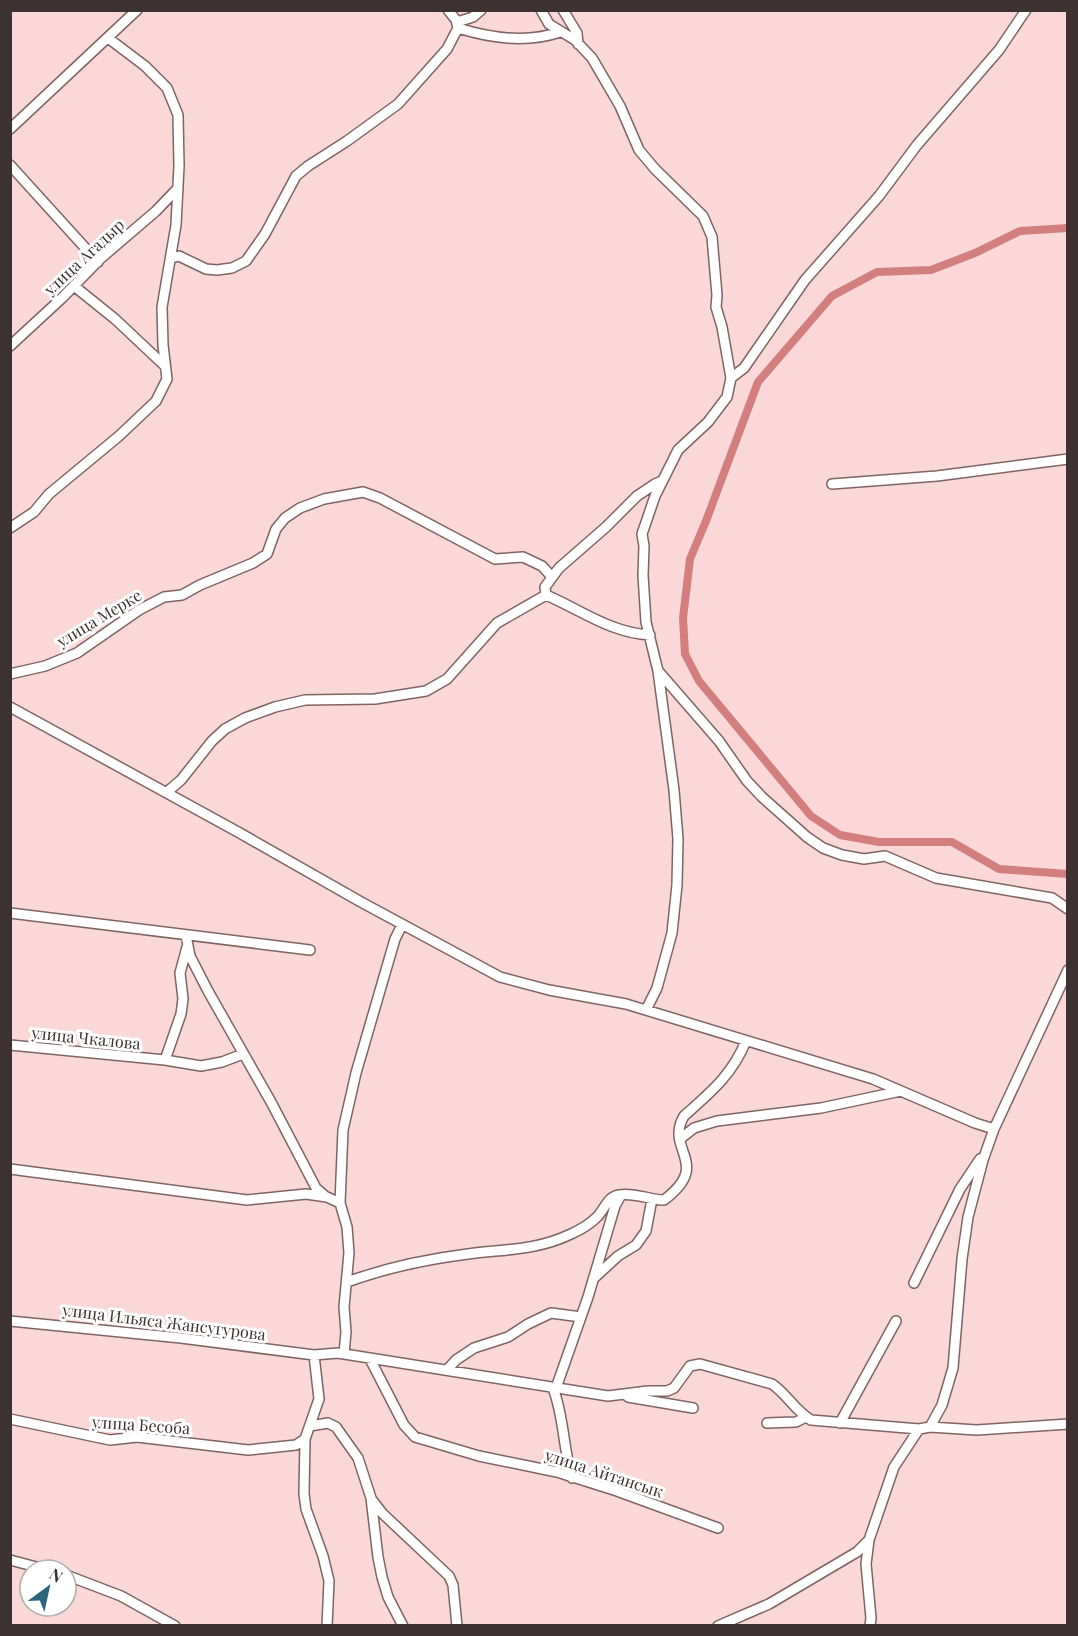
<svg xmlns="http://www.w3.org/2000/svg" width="1078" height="1636" font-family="'Playfair Display',serif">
<rect width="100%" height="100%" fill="#f9d8d7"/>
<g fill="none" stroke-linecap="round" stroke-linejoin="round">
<path stroke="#d27f7e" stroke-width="8" d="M1068,228L1020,231L975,253L931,270L877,272L832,296L758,382L706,521L690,559L683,618L685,654L699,681L811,816L840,835L879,842H952L999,869L1068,874"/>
<g stroke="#806463" stroke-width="12">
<path id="street" d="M541,10L549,24L575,40L592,58L620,106L639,150L655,169L703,216L712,237L717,295L716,307L722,327L731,378
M563,10L577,33L578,44
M457,22L473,17L481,10
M458,28C490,38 528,43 560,32
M10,129L137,10
M10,165L98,262
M171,258L179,256L206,269L217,270L232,268L246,261L265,234L296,176L308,166L347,141L398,104L447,49L458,28L456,20L448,10
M74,286L115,319L165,366
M10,346L62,298L100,259L156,211L178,188
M832,484L937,476L1068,459
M10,528L34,512L49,494L119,436L156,401L167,379L163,345L162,307L176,225L179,166L178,115L167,88L145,66L108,38
M546,595L545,587L559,568L606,527L637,496L655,484L662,481
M546,595C581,610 611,633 650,635
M659,672L719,741L747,781L762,797L807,837L823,848L842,855L864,859L885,856L936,878L1052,898L1068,909
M10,674L45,666L77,653L139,610L164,597L182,595L200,585L253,563L267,554L276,529L285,518L300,508L324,499L363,492L380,498L495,559L523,557L542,566L552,577
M10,707L238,832L361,902L500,977L549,990L626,1004L873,1079L975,1123L994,1129
M167,792L181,780L212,741L225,729L245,718L275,707L305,700L375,699L426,691L447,679L497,623L546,595
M10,913L310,950
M186,935L190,956L208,991L271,1102L316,1188L325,1196
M646,1010L657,988L672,933L677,885L678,839L674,790L658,671L646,622L643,575L644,546L642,534L655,496L678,450L708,422L727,397L731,378L744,368L805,280L879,196L917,145L999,50L1026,10
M10,1045L165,1060L181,1014L183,999L180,973L187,947
M165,1060L201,1066L222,1062L243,1054
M680,1139L694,1128L717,1121L821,1108L901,1091
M10,1169L247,1200L306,1194L327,1197L340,1203
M593,1279L618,1256L636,1245L646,1231L652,1199
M347,1282C386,1268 427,1259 468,1254C505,1249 535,1251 571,1234C580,1230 590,1224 597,1217C605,1209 607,1197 619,1195C634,1192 650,1200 664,1200C713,1163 664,1150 684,1116C711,1092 732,1075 746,1041
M914,1283L960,1189L980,1159
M10,1321L181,1338L314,1355L338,1353L608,1396L648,1391H667L674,1388L690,1366L700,1364L772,1384C787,1394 795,1411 811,1420L919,1429L930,1427L942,1405L953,1368L962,1259L968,1217L983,1160L994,1129L1068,970
M344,1354L346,1332L344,1307L349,1253L347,1227L340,1203L343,1130L356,1073L395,939L402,925
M314,1355L319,1399L305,1439L304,1494L306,1509L323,1556L329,1581L327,1626
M370,1359L404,1425L415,1437L479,1456L557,1472L617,1491L718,1528
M447,1370L456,1360L474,1348L508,1337L528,1324L551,1313L581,1317
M553,1388C564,1416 563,1448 572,1478
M556,1388L588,1297L615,1206L621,1195
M628,1397L693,1408
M10,1419L110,1440L137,1437L248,1450L296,1445L305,1439
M767,1423L796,1422L806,1417
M840,1423L896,1321
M310,1426L328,1423L336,1427L358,1458L371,1498L378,1557L382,1577L388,1597L403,1626
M930,1427L977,1430L1068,1424
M372,1500L382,1513L449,1576L453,1585L457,1626
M10,1560L48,1570
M66,1575L121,1596L175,1626
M718,1626L769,1604L857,1552L869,1540
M870,1626L871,1618L866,1564L869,1540L894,1467L919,1429"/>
</g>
<use href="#street" stroke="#fff" stroke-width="9"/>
</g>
<g text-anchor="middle" stroke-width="6" stroke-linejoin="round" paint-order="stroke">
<g font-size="16" fill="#3e3131" stroke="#fff">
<text transform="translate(84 257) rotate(-43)" y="6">улица Агадыр</text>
<text transform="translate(99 618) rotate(-31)" y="6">улица Мерке</text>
<text transform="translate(86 1038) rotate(6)" y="6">улица Чкалова</text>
<text transform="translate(164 1322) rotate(7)" y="6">улица Ильяса Жансугурова</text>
<text transform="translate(141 1425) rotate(4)" y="6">улица Бесоба</text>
<text transform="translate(604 1473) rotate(18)" y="6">улица Айтансык</text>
</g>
</g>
<rect width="1078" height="1636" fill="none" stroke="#3e3131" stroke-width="24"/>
<g transform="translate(48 1588) rotate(33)"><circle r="28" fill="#ffffff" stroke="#b2adad" stroke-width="1.5"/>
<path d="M0-4.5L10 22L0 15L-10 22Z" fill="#2c647e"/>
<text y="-9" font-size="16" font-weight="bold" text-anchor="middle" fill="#3e3131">N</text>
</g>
</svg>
